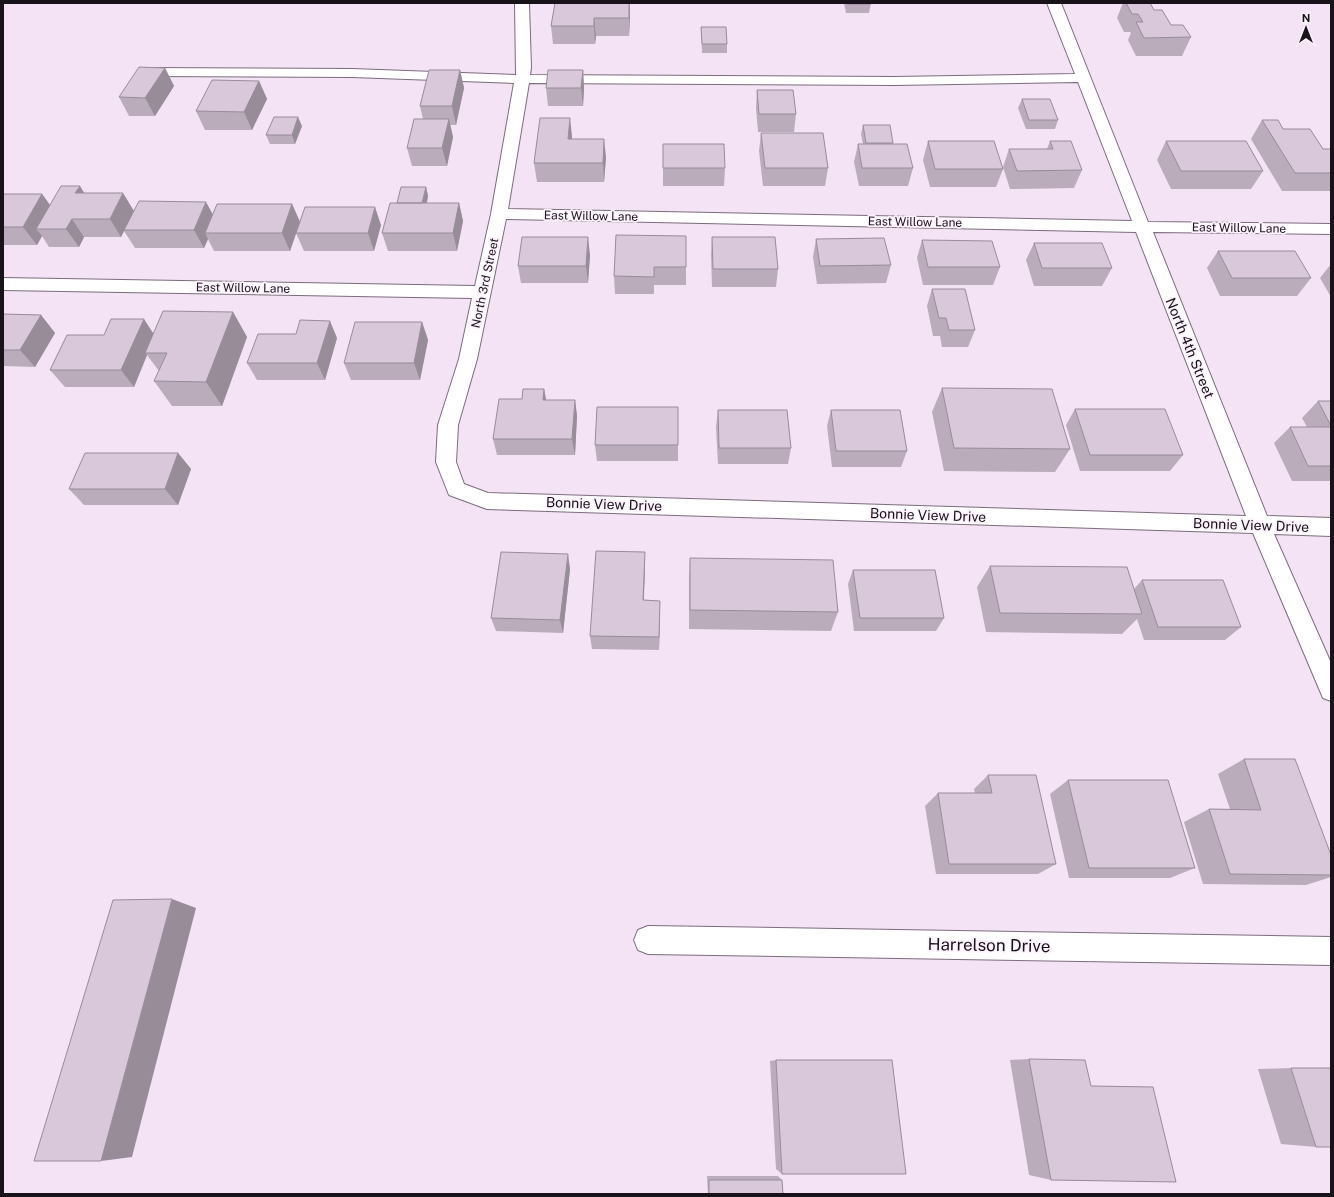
<svg xmlns="http://www.w3.org/2000/svg" width="1334" height="1197" font-family="'Public Sans',sans-serif">
<rect width="100%" height="100%" fill="#f4e2f5"/>
<g fill="none" stroke-linecap="round" stroke-linejoin="round">
<g stroke="#7c6c7d" stroke-width="2">
<path id="minor" d="M515,3H529L531,68L530,75L894,77L1075,74L1047,3H1061L1148,222L1331,224V234L1153,232L1267,516L1331,518V536L1274,534L1331,663V701L1323,698L1253,533L487,509L449,495L436,462L438,425L459,359L472,298L3,290V278L475,286L491,214L514,83L352,77L148,76L143,75L141,72L143,69L148,68L352,69L516,75ZM1078,82L1132,221L508,209L529,83L894,85ZM506,219L1136,232L1246,516L488,493L464,484L456,462L458,425L477,359Z
M648,926L1331,937V965L648,954L638,950L634,940L638,930Z"/>
</g>
<use href="#minor" fill="#fff" fill-rule="evenodd"/>
</g>
<path fill="#bbacbb" d="M555,3H630V15L629,36H596L595,44H553L551,26Z
M844,3H871L869,13H846Z
M1123,3H1150L1154,10L1171,25L1191,37L1182,56H1136L1128,40L1131,33L1130,32H1124L1117,18Z
M701,27L727,44V53H702Z
M165,68L174,86L155,116H129L119,97Z
M460,70L464,88L456,125H450L453,137L447,166H412L407,148L423,119L420,106Z
M583,70L584,88L583,106H548L546,88Z
M259,81L267,99L252,130H205L196,111Z
M757,90L796,114L794,132H758L756,108Z
M1022,99L1058,120L1055,129H1026L1018,108Z
M1262,120L1283,129L1323,149H1331V191H1282L1251,139Z
M863,125L893,143V144L913,168L908,186H859L854,162L858,144H863L861,134Z
M302,126L295,144H270L266,135Z
M761,133L828,168L825,186H763L759,151Z
M572,136V139L606,157L604,182H537L534,163Z
M928,141L1003,169L996,187H930L923,160Z
M1050,141L1082,170L1074,188L1010,189L1003,167L1009,149H1047Z
M1166,141L1263,171L1251,189H1171L1157,160Z
M663,144L725,168L724,186H663Z
M426,187L428,196L427,203H459L463,221L457,251H388L382,233L397,203Z
M84,193L134,211L213,214L292,204L300,222L290,251H214L208,239L204,248H135L124,231L121,237H84L79,247H49L42,236L37,245H3V194H42L50,205Z
M381,225L374,251H304L296,233Z
M616,235L686,267V285H654V294H615L614,276Z
M712,237L778,269L776,287H712L711,255Z
M816,239L891,265L886,283L817,284L813,257Z
M922,240L1000,267L993,285H923L917,258Z
M1034,243L1112,268L1102,286H1034L1026,260Z
M1218,251L1311,278L1297,296H1220L1207,268Z
M590,255L588,283H521L518,266Z
M1331,264V297L1320,278Z
M932,289L975,330L968,347H942L940,336H933L927,306Z
M233,312L247,337L222,406H172L154,381L159,371L147,355L134,387H65L50,370L104,335L154,333Z
M3,314L41,315L55,333L35,367L3,366V367Z
M422,322L428,340L420,380H351L344,363Z
M296,334L337,338L325,380H257L247,363Z
M942,388L1070,449L1055,472L944,471L932,412Z
M544,389L546,400H575L577,416L575,455H497L493,439L522,399Z
M1318,401H1331V481H1292L1274,443L1290,427H1307L1302,418Z
M1075,409L1183,455L1170,471H1080L1066,425Z
M718,410L791,448L788,464H718L716,427Z
M831,410L907,451L901,467H832L827,426Z
M595,445H678V461H597Z
M178,453L191,469L178,505H84L69,489Z
M690,558L838,612L831,631L689,629V579Z
M645,566L644,600L660,601L659,650L592,649L590,636Z
M990,566L1134,589L1142,580L1241,627L1225,640H1144L1137,619L1122,634L986,632L977,587Z
M570,569L563,633L496,631L491,618Z
M853,570L944,618L936,631H854L848,584Z
M1244,759L1331,855V877L1306,885L1203,884L1184,822L1209,809H1230L1218,774Z
M988,775L1056,864L1038,874H936L925,806L938,793H975L974,789Z
M1068,780L1195,868L1170,878H1069L1050,794Z
M1029,1059L1051,1180L1029,1175L1010,1060Z
M776,1060L782,1174L776,1169L770,1061Z
M1291,1068L1316,1147L1281,1144L1258,1069Z
M707,1176H778L782,1180L783,1194H708Z"/>
<path fill="#988c99" d="M629,3L630,15L629,36Z
M594,18L596,36L595,44L594,26Z
M165,68L174,86L155,116L145,98Z
M460,70L464,88L456,125L452,106Z
M583,70L584,88L583,106L581,88Z
M259,81L267,99L252,130L244,112Z
M298,117L302,126L295,144L292,135Z
M570,118L572,136L570,157L568,139Z
M449,119L453,137L447,166L442,148Z
M604,139L606,157L604,182L603,163Z
M80,186L91,204L75,193Z
M426,187L428,196L424,214L422,205Z
M123,193L134,211L121,237L110,219Z
M42,194L55,212L36,229L42,236L37,245L23,227Z
M206,202L216,220L205,233L208,239L204,248L194,230Z
M459,203L463,221L457,251L453,233Z
M292,204L300,222L290,251L282,233Z
M375,207L381,225L374,251L368,233Z
M72,219L84,237L79,247L66,229Z
M588,237L590,255L588,283L586,266Z
M233,312L247,337L222,406L206,382Z
M41,315L55,333L35,367L20,350Z
M144,319L155,336L145,353L147,355L134,387L121,370Z
M330,321L337,338L325,380L317,363Z
M422,322L428,340L420,380L414,363Z
M544,389L547,405L543,400Z
M575,400L577,416L575,455L572,439Z
M178,453L191,469L178,505L165,489Z
M645,552V566L643,614V600Z
M568,554L570,569L563,633L560,620Z
M660,601V614L659,650V637Z
M172,899L196,908L132,1157L101,1161Z"/>
<path fill="#d9c8da" stroke="#988c99" d="M555,3H629V18H594V26H551Z
M847,3H871V4H847Z
M1126,3H1150L1154,10H1162L1171,25H1183L1191,37L1144,38L1136,22H1143L1138,14H1132Z
M701,27H726L727,44H702Z
M139,67L165,68L145,98L119,97Z
M429,70H460L452,106H420Z
M548,70H583L581,88H546Z
M212,80L259,81L244,112L196,111Z
M757,90H793L796,114H759Z
M1022,99H1050L1058,120H1029Z
M274,117H298L292,135H266Z
M540,118H570L568,139H604L603,163H534Z
M414,119H449L442,148H407Z
M1262,120H1278L1283,129H1310L1323,149H1331V173H1295Z
M863,125H890L893,143H866Z
M761,133H823L828,168H765Z
M928,141H994L1003,169H935Z
M1050,141H1071L1082,170L1017,171L1009,149H1053Z
M1166,141H1246L1263,171H1181Z
M663,144H724L725,168H663Z
M858,144H907L913,168H862Z
M61,186H80L75,193H123L110,219H72L66,229H36Z
M401,187H426L422,203H397Z
M3,194H42L23,227H3Z
M139,201L206,202L194,230H124Z
M390,203H459L453,233H382Z
M217,204H292L282,233H205Z
M305,207H375L368,233H296Z
M616,235L686,236V267H654V277L614,276Z
M522,237H588L586,266H518Z
M712,237H775L778,269H713Z
M884,238L891,265L820,266L816,239Z
M922,240L992,241L1000,267H928Z
M1034,243H1102L1112,268H1042Z
M1218,251H1295L1311,278H1232Z
M932,289H965L975,330H949L946,318H939Z
M163,311L233,312L206,382L154,381L167,353H145Z
M3,314L41,315L20,350H3Z
M111,319H144L121,370H50L67,335H104Z
M300,320L330,321L317,363H247L258,334H296Z
M355,322H422L414,363H344Z
M942,388L1052,389L1070,449L954,448Z
M523,389H544L543,400H575L572,439H493L499,399H522Z
M1318,401H1331V426Z
M597,407H678V445H595Z
M1075,409H1165L1183,455H1090Z
M718,410H787L791,448H719Z
M831,410H900L907,451H836Z
M1290,427H1331V466H1308Z
M85,453H178L165,489H69Z
M596,551L645,552L643,600L660,601L659,637L590,636Z
M501,552L568,554L560,620L491,618Z
M690,558L833,560L838,612L690,610Z
M990,566L1127,567L1142,614L1000,613Z
M853,570H935L944,618H860Z
M1142,580H1223L1241,627H1158Z
M1244,759H1295L1331,855V875L1230,874L1209,809L1261,810Z
M988,775H1036L1056,864H949L938,793H992Z
M1068,780H1168L1195,868H1089Z
M172,899L101,1161H34L113,900Z
M1029,1059L1085,1060L1091,1086L1153,1087L1176,1182L1051,1180Z
M776,1060H892L906,1174H782Z
M1291,1068H1331V1147H1316Z
M709,1180H782L783,1194H709Z"/>
<g text-anchor="middle" stroke-width="3.5" stroke-linejoin="round" paint-order="stroke">
<g font-size="12" fill="#181219" stroke="#fdf2fe">
<text transform="translate(591 216) rotate(1)" y="4">East Willow Lane</text>
<text transform="translate(915 222) rotate(1)" y="4">East Willow Lane</text>
<text transform="translate(1239 228) rotate(1)" y="4">East Willow Lane</text>
<text transform="translate(485 283) rotate(-78)" y="4">North 3rd Street</text>
<text transform="translate(243 288) rotate(1)" y="4">East Willow Lane</text>
</g>
<g font-size="14" fill="#181219" stroke="#fdf2fe">
<text transform="translate(1190 348) rotate(68)" y="5">North 4th Street</text>
<text transform="translate(604 504) rotate(2)" y="5">Bonnie View Drive</text>
<text transform="translate(928 515) rotate(2)" y="5">Bonnie View Drive</text>
<text transform="translate(1251 525) rotate(2)" y="5">Bonnie View Drive</text>
</g>
<g font-size="17" fill="#181219" stroke="#fdf2fe">
<text transform="translate(989 945) rotate(1)" y="6">Harrelson Drive</text>
</g>
</g>
<rect width="1334" height="1197" fill="none" stroke="#181219" stroke-width="8"/>
<g transform="translate(1306 28)" stroke="#fdf2fe" stroke-width="3" paint-order="stroke">
<path d="M0-3L7 15L0 10L-7 15Z" fill="#181219"/>
<text y="-6" font-size="11" font-weight="bold" text-anchor="middle" fill="#181219">N</text>
</g>
</svg>
